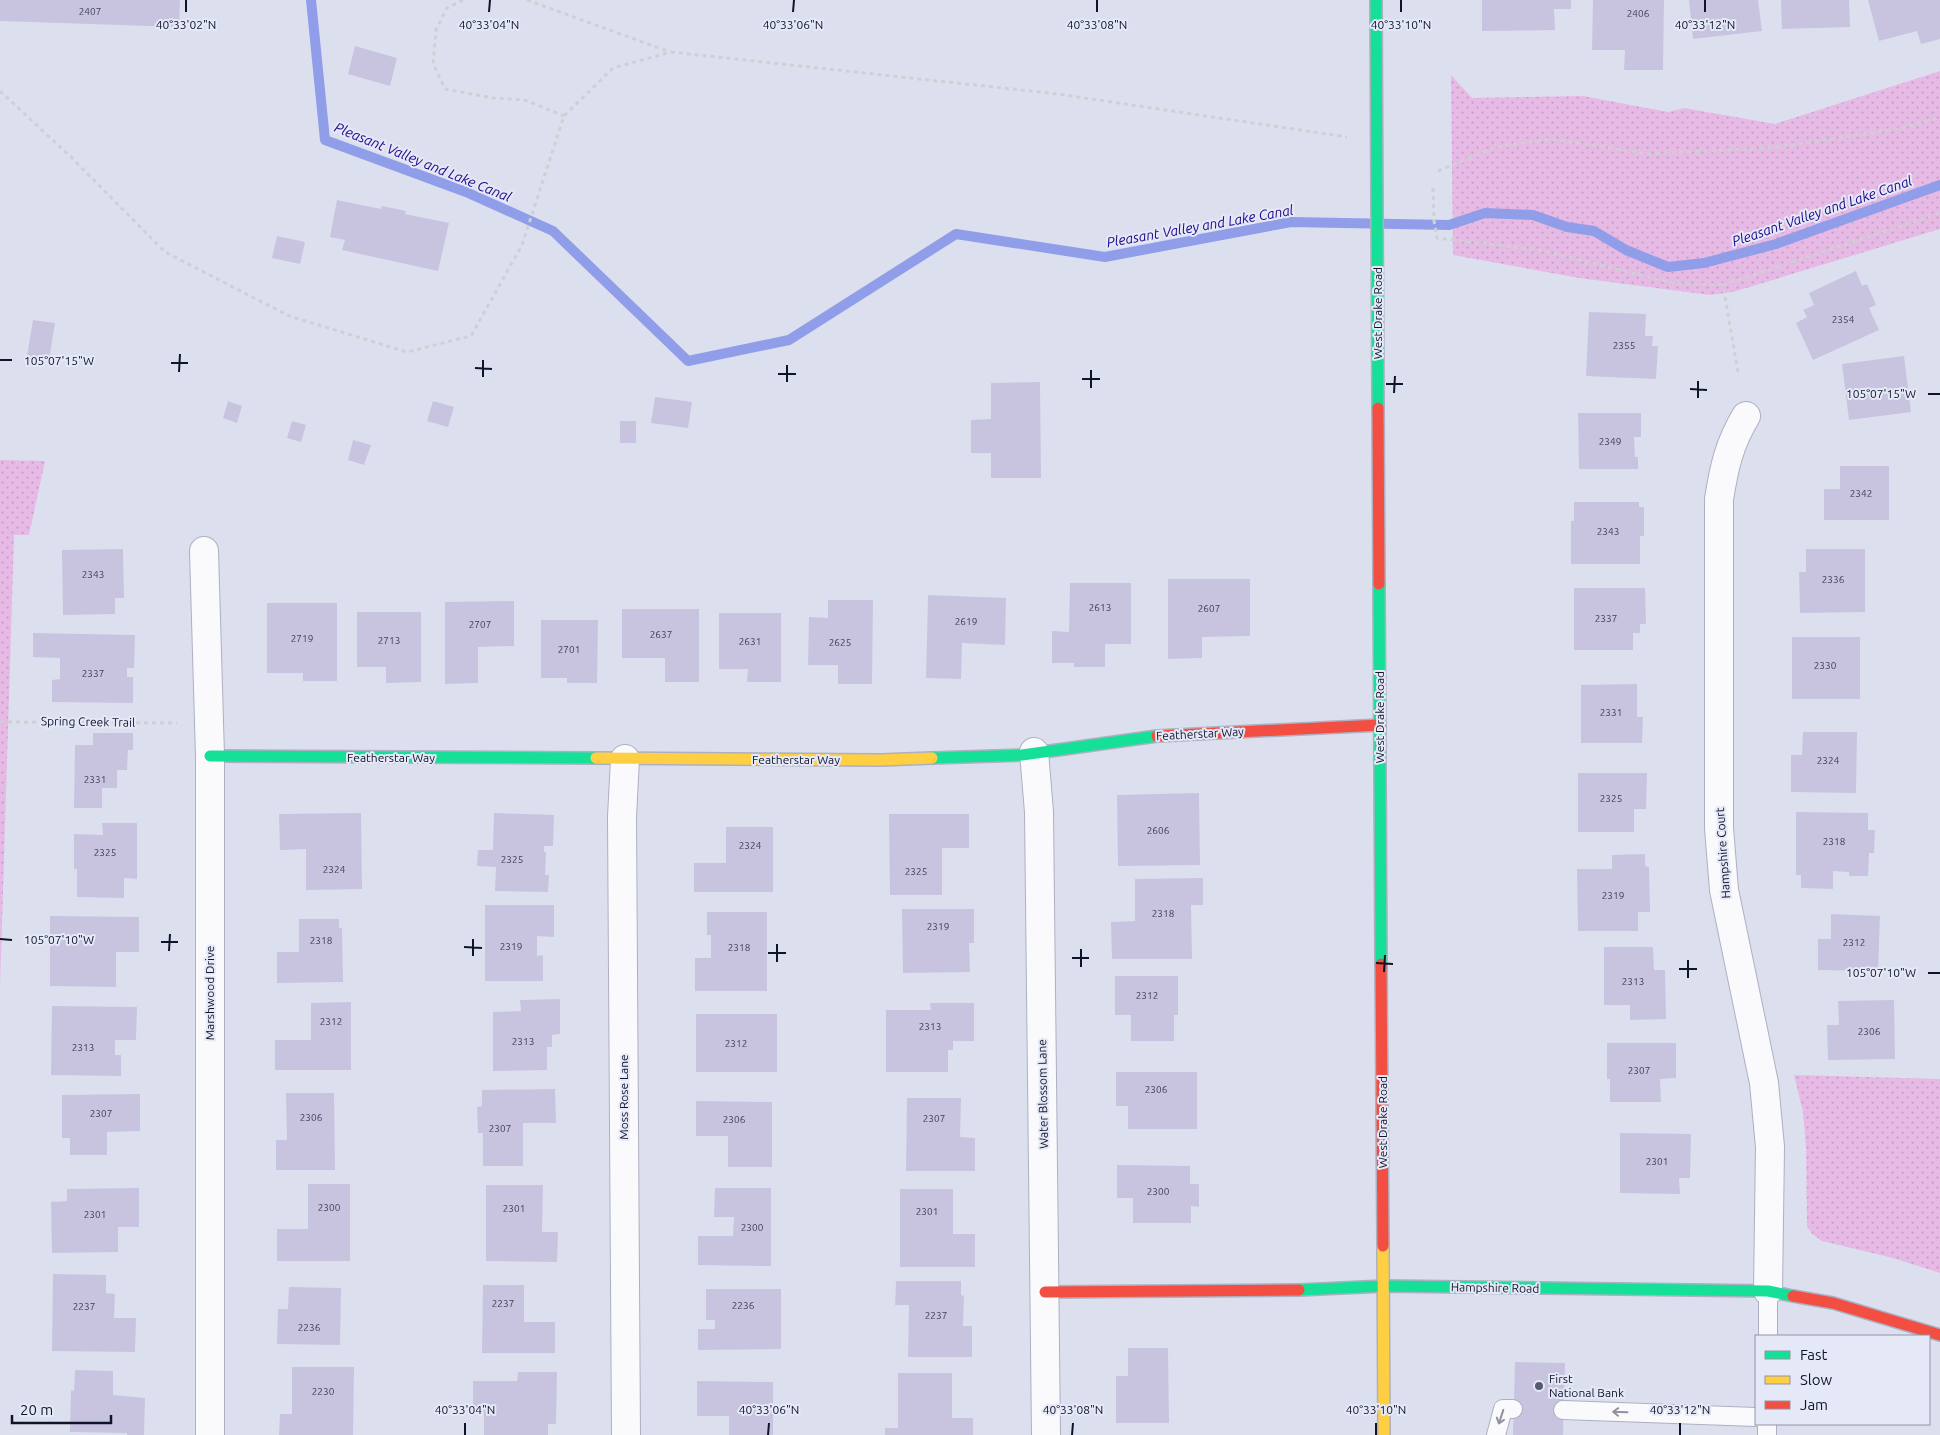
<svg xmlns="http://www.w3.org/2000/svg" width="1940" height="1435" font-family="Ubuntu,sans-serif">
<defs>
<pattern id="grass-dots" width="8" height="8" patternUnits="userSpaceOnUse" patternTransform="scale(1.25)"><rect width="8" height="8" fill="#e6bae5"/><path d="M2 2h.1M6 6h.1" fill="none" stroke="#c49fc5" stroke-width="1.8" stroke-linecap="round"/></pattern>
</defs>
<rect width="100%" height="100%" fill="#dce0ee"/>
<path fill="url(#grass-dots)" d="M1940,71V229L1733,292L1710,295L1579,278L1453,255L1451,75L1472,98L1583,96L1668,112L1684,108L1775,124Z
M0,460L45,461L29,535H14L0,988Z
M1794,1075L1940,1079V1273L1893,1258L1822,1241L1812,1234L1807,1226L1806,1148L1803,1112Z"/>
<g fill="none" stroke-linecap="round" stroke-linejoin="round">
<path stroke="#909eea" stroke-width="10" d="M311,0L325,140L466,192L553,231L688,361L789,340L956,234L1105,257L1291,222L1449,225L1485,213L1533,215L1567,227L1594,231L1626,250L1668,267L1704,263L1776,244L1940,185"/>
</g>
<path fill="#c8c4e0" d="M0,0H180L179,27L0,21Z
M1482,0H1571V9H1554L1555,30L1482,31Z
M1593,0H1664L1663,70H1624L1625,50H1592Z
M1689,0H1758L1762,31L1693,39Z
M1781,0H1849L1850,27L1782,29Z
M1868,0H1940V39L1921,44L1917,31L1879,41Z
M355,46L397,58L390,86L348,74Z
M337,200L381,209L382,206L406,211L405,214L449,223L438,271L342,250L345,240L330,237Z
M277,236L305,242L300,264L272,258Z
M1856,271L1862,286L1867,284L1876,305L1869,308L1879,330L1813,360L1796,323L1807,317L1803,310L1814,305L1809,293Z
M1589,312L1646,314L1645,336H1653L1652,346H1658L1656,379L1586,376Z
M33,320L55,323L49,360L27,356Z
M1904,356L1911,412L1849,420L1842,364Z
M1040,382L1041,478H991V453H971V420L991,419V383Z
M655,397L692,402L688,428L651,423Z
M228,401L242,406L237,423L223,418Z
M433,401L454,407L448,427L427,421Z
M1578,413H1641V437H1634L1635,457H1638V469H1579Z
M292,421L306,425L301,442L287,438Z
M620,421H636V443H620Z
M353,440L371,445L364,465L348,460Z
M1840,466H1889V520H1824V489H1840Z
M1574,502H1639V507H1644V536H1640V564H1571V521H1574Z
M123,549L124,598H115V614L63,615L62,550Z
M1806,549H1865V612L1800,613L1799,572H1806Z
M1168,579H1250V636L1202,637V658L1168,659Z
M1070,583H1131V644H1105V667H1074V663H1052V631L1069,632Z
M1574,588H1645L1646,624H1640V633H1633V650H1574Z
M928,595L1006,598L1005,645L962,643L961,679L926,678Z
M828,600H873L872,684H838V665H808L809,617L828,618Z
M514,601V646L478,647V683L445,684V602Z
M267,603H337V681H303V673H267Z
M622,609H699V682H665V658H622Z
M357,612H421V682L386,683V667H357Z
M719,613H781V682H747L748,669H719Z
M541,620H598L597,683H567V678H541Z
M33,633L135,635L134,668H127V677H133V703L52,702V680L60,679V658L33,657Z
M1792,637H1860V699H1792Z
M1637,684V717H1643L1642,743H1581V685Z
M1803,732H1857L1856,793L1791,792V755H1802Z
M93,733H133V750H128L127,770H117V788H102V808H74L75,745H93Z
M1578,773H1647L1646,809H1634V832H1578Z
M1199,793L1200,865L1118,866L1117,795Z
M1796,812L1868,813V830H1875L1874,853H1869L1868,876H1849V872L1833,871V889L1801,888V875H1796Z
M361,813L362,889L306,890V849L280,850L279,814Z
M494,813L554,815L553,846H544V852H546L545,875H549L548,892L495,891L496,867L477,866L478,850H493Z
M889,814H969V848H942V895H890Z
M102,823H137V879L124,878V898L77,897V869H74V834L103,835Z
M726,827H773V892H694V863H726Z
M1645,854V866L1649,867L1650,912H1638V931H1578L1577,869H1612V855Z
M1203,878V905H1191L1192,959H1112L1111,922L1135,921V879Z
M485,905H554V937L537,936V956L543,955V981H485Z
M902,909H974V943H969L970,972L903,973Z
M707,912H767V991H695V958H711V935H707Z
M1831,914L1880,916L1878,971L1818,970V939H1831Z
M50,916L139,917V952H116V987L50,986Z
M299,919H339V928H342L343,982L277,983V952H299Z
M1604,947H1653L1654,970H1665L1666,1019L1630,1020V1005H1604Z
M1115,976H1178V1015H1174V1041H1131V1015H1115Z
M560,999V1034L552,1035V1047H547V1070L493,1071V1012L521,1011L520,1000Z
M1894,1000L1895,1059L1828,1060L1827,1025H1839L1838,1001Z
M351,1002V1070H275V1040H311V1003Z
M930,1003H974V1041H953V1050H948V1072H886V1010H931Z
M52,1006L137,1007L136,1040H115V1055H121V1076L51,1075Z
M696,1014H777V1072H696Z
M1607,1043H1676V1078L1660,1079L1661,1102H1610V1079H1607Z
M1116,1072H1197V1129H1128V1106H1116Z
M555,1089L556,1123H523V1166H483V1133H478L477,1107L482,1106V1090Z
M286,1093H334L335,1170H276V1140H287Z
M140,1094V1131L107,1132V1155H70V1138H62V1095Z
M907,1098H961L960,1137L975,1138V1171H906Z
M696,1101L772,1102V1167H728V1136H696Z
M1620,1133L1691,1134L1690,1178H1679L1680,1194L1620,1193Z
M1117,1165L1190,1166V1184H1199V1207L1191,1206V1223H1133V1198H1117Z
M308,1184H350V1261H277V1229H308Z
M486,1185H543L542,1232H558L557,1262L486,1261Z
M139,1188V1227H118V1252L52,1253L51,1202L67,1201V1189Z
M715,1188H771V1266L698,1265V1236H733L734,1217H714Z
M900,1189H953V1234H975V1267H900Z
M53,1274L106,1275V1293L115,1294L114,1318H136L135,1352L52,1351Z
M896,1281H961V1295L964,1296L963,1326H972V1357H908L909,1305H895Z
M483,1285H524V1322H555V1353H482Z
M289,1287L341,1288L340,1345L277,1344L278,1309H288Z
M706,1289H781V1349L698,1350V1329H715V1320H706Z
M1128,1348H1168L1169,1423H1116V1376H1128Z
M1515,1362L1565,1363L1563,1435H1513Z
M292,1367H354L353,1435H279L280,1414H292Z
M75,1370L113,1371V1395L145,1398L144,1435H127V1433L70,1432L71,1390L74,1391Z
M518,1372H557L556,1424H548V1435H484V1413H473V1381H517Z
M898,1373H952V1418H973V1435H885V1428H898Z
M697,1381L773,1382V1435H729V1416H697Z"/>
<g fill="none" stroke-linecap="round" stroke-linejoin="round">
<g stroke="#acb0c2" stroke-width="20">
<path id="lane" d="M1768,1336V1291
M1563,1410L1756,1417
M1496,1435L1503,1409H1513
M1767,1435V1424"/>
</g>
<g stroke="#acb0c2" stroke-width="30">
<path id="street" d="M1746,416C1729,444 1724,468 1719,499V828L1724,890L1764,1083L1770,1147L1768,1291
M204,551L210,756V1435
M1034,752L1039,812L1046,1435
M625,759L622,817L626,1435"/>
</g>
<g stroke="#acb0c2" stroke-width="14">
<path id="fast" d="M1376,0L1378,408
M1379,584L1381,964
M210,756L596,758
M932,758L1022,755L1157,736
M1299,1290L1384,1286L1768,1291L1793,1296"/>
</g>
<g stroke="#acb0c2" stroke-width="14">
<path id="slow" d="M596,758L881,760L932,758
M1383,1246L1384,1435"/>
</g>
<g stroke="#acb0c2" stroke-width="14">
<path id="jam" d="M1378,408L1379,584
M1157,736L1380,725
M1381,964L1383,1246
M1045,1292L1299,1290
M1793,1296L1833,1303L1940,1335"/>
</g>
<path stroke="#ced0d4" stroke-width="3" stroke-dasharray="4 4" stroke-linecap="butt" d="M463,0L447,8L436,30L433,64L445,89L493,98L525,100L564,116
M527,0L670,52
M0,91L72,158L165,252L289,316L407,352L471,336L522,245L564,116L613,68L671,52L1058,94L1347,137
M1438,171L1496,147L1550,139L1650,154L1778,147L1903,128L1940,117
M1433,188L1434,221L1437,238L1539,250L1673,283L1723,285
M1738,372L1723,285L1940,213
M0,722L177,723"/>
<use href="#lane" stroke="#fafafc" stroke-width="18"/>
<use href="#street" stroke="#fafafc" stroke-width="28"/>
<use href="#fast" stroke="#16e098" stroke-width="11"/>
<use href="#slow" stroke="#ffcf43" stroke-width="11"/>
<use href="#jam" stroke="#f24e42" stroke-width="11"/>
</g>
<defs><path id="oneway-shaft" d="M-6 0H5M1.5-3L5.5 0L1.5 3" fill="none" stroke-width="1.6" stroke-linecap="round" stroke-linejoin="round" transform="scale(1.25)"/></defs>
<g stroke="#91929e">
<use href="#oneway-shaft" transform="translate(1620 1412) rotate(-178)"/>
<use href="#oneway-shaft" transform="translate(1501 1417) rotate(108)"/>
</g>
<path fill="none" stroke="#10142b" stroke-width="2" d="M186,12V0M489,12L490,0M793,12L794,0M1097,12V0M1401,12V0M1705,12V0M0,360H12M171,363H188M475,368L492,369M179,372L180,354M778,374H796M483,377V360M1082,379H1100M787,382V365M1386,384H1403M1091,388V370M1690,389L1707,390M1394,393L1395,376M1928,394H1940M1698,398V381M0,939L12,940M161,942H178M464,947L482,948M169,951L170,934M768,953H786M473,956V939M1072,958H1089M777,962V944M1376,963L1393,964M1081,967V949M1679,969H1697M1384,972L1385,955M1928,973H1940M1688,978V960M465,1435V1423M768,1435L769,1423M1072,1435L1073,1423M1376,1435V1423M1680,1435V1423"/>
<circle fill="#575b6f" stroke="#e5e9f7" stroke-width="2" cx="1539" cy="1386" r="5"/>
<g text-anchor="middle" stroke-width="4" stroke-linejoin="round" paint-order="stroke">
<g font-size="10" fill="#3e4058">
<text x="90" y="15">2407</text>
<text x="1638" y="17">2406</text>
<text x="1843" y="323">2354</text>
<text x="1624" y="349">2355</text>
<text x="1610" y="445">2349</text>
<text x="1861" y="497">2342</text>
<text x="1608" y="535">2343</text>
<text x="93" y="578">2343</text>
<text x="1833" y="583">2336</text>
<text x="1100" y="611">2613</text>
<text x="1209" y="612">2607</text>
<text x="1606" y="622">2337</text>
<text x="966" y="625">2619</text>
<text x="480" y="628">2707</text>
<text x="661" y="638">2637</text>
<text x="302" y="642">2719</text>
<text x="389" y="644">2713</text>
<text x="750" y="645">2631</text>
<text x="840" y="646">2625</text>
<text x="569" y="653">2701</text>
<text x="1825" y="669">2330</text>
<text x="93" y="677">2337</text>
<text x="1611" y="716">2331</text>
<text x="1828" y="764">2324</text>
<text x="95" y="783">2331</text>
<text x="1611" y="802">2325</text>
<text x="1158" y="834">2606</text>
<text x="1834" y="845">2318</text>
<text x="750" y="849">2324</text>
<text x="105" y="856">2325</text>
<text x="512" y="863">2325</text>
<text x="334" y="873">2324</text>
<text x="916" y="875">2325</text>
<text x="1613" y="899">2319</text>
<text x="1163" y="917">2318</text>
<text x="938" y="930">2319</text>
<text x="321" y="944">2318</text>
<text x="1854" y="946">2312</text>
<text x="511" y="950">2319</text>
<text x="739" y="951">2318</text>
<text x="1633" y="985">2313</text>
<text x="1147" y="999">2312</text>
<text x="331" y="1025">2312</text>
<text x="930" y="1030">2313</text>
<text x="1869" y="1035">2306</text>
<text x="523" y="1045">2313</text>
<text x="736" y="1047">2312</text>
<text x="83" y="1051">2313</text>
<text x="1639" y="1074">2307</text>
<text x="1156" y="1093">2306</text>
<text x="101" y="1117">2307</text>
<text x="311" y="1121">2306</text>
<text x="934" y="1122">2307</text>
<text x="734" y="1123">2306</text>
<text x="500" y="1132">2307</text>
<text x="1657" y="1165">2301</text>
<text x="1158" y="1195">2300</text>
<text x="329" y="1211">2300</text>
<text x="514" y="1212">2301</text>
<text x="927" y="1215">2301</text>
<text x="95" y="1218">2301</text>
<text x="752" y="1231">2300</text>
<text x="503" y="1307">2237</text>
<text x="743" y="1309">2236</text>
<text x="84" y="1310">2237</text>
<text x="936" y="1319">2237</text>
<text x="309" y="1331">2236</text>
<text x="323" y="1395">2230</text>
</g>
<g font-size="12" fill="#10142b" stroke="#e5e9f7">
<text transform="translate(1378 313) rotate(-90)" y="4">West Drake Road</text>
<text transform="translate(1380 717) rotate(-90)" y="4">West Drake Road</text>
<text transform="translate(88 722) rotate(1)" y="4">Spring Creek Trail</text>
<text transform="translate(1200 734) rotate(-3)" y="4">Featherstar Way</text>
<text x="391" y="762">Featherstar Way</text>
<text x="796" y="764">Featherstar Way</text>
<text transform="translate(1723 853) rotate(-94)" y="4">Hampshire Court</text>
<text transform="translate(210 993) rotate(-90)" y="4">Marshwood Drive</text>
<text transform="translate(1043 1094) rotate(-91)" y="4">Water Blossom Lane</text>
<text transform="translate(624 1097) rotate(-90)" y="4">Moss Rose Lane</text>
<text transform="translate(1383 1122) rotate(-90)" y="4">West Drake Road</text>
<text transform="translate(1495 1288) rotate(1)" y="4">Hampshire Road</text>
</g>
<g font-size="12" fill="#10142b" stroke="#e5e9f7" text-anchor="start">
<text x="1549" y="1383">First<tspan x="1549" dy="14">National Bank</tspan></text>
</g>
<g font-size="14" font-style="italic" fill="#1e0788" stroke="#e5e9f7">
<text transform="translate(423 162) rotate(22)" y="5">Pleasant Valley and Lake Canal</text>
<text transform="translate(1822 211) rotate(-19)" y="5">Pleasant Valley and Lake Canal</text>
<text transform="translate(1200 226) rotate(-10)" y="5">Pleasant Valley and Lake Canal</text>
</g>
</g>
<g font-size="12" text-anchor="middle" fill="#10142b" stroke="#e5e9f7" stroke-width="4" stroke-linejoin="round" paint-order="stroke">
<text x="186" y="29">40°33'02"N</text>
<text x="489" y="29">40°33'04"N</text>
<text x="793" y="29">40°33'06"N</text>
<text x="1097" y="29">40°33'08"N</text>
<text x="1401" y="29">40°33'10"N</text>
<text x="1705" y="29">40°33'12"N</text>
<text x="59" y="365">105°07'15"W</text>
<text x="1881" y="398">105°07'15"W</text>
<text x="59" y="944">105°07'10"W</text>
<text x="1881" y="977">105°07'10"W</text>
<text x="465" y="1414">40°33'04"N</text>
<text x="769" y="1414">40°33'06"N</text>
<text x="1073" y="1414">40°33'08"N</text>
<text x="1376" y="1414">40°33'10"N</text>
<text x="1680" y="1414">40°33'12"N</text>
</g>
<rect x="1755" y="1335" width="175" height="90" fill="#e5e9f7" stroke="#9094a5"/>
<rect x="1765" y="1351" width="25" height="8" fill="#16e098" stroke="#9094a5"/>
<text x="1800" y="1360" font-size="15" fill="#10142b">Fast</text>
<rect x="1765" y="1376" width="25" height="8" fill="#ffcf43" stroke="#9094a5"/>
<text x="1800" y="1385" font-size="15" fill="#10142b">Slow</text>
<rect x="1765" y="1401" width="25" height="8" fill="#f24e42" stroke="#9094a5"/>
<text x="1800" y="1410" font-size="15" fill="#10142b">Jam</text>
<path d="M12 1415v8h99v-8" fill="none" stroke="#10142b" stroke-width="2.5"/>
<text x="20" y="1415" font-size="15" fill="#10142b" stroke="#e5e9f7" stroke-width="4" paint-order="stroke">20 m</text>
</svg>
